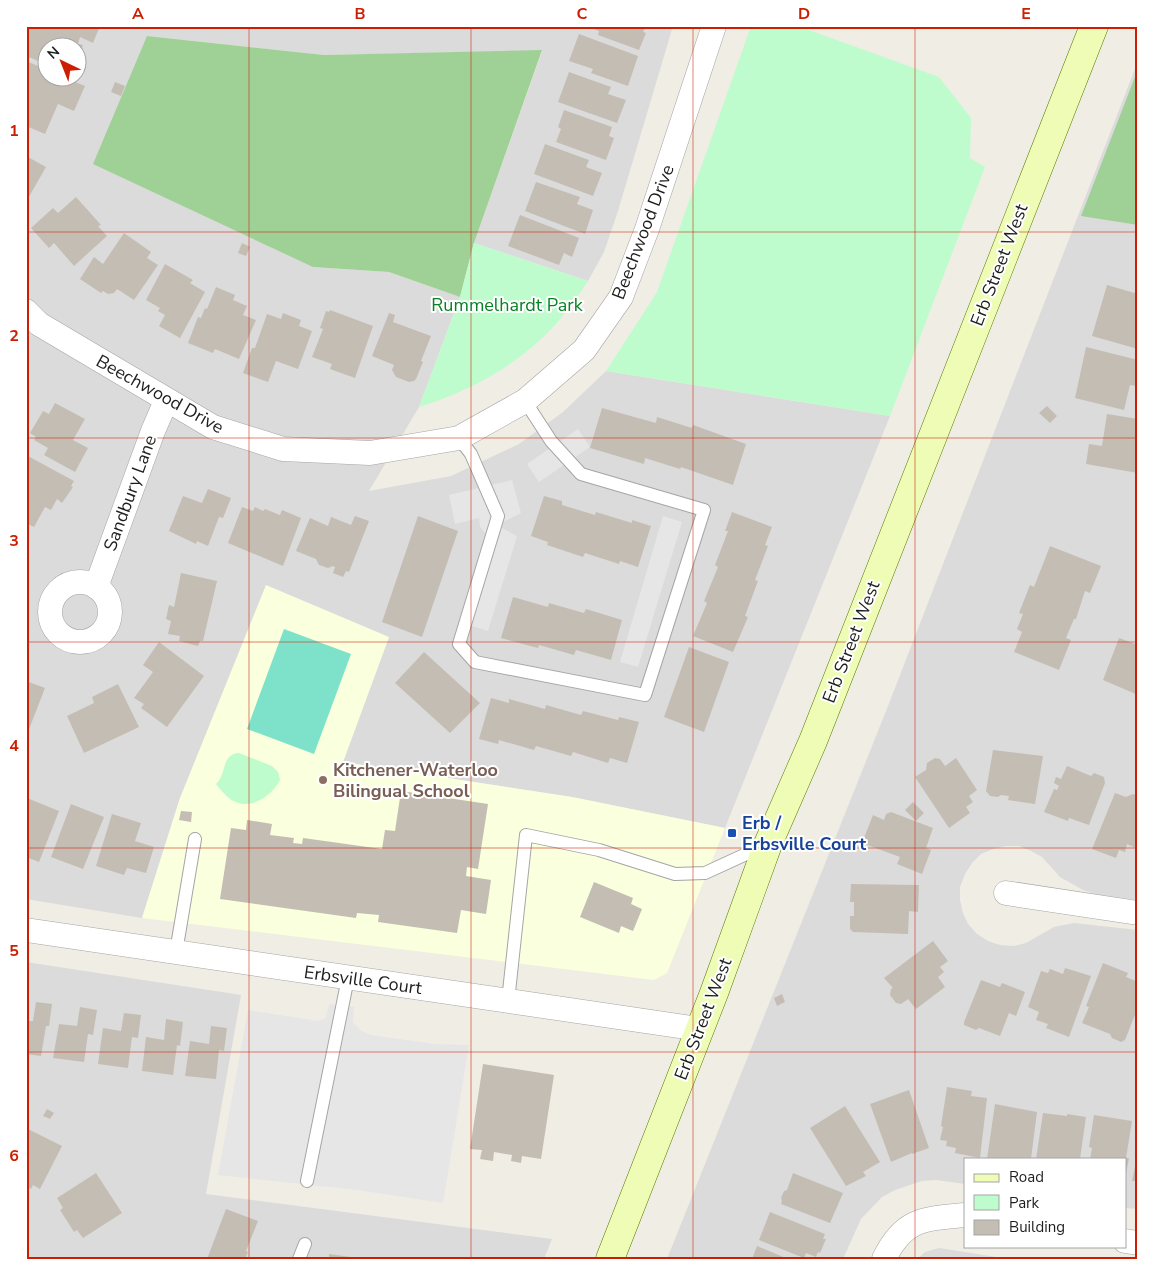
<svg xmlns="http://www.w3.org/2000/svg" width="1164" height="1285" font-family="'Nunito Sans',sans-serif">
<rect width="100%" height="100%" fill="#f0ede4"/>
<path fill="#dcdbdb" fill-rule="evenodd" d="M26,26H673L618,211L604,252L588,281L474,243L542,51L324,55L147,36L313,267L389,272L460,297L419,407L369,491L451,476L519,444L563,412L606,371L890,416L725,828L572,797L343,762L389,637L180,798L142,918L26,899ZM48,48H78V78H48Z
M1138,61V900L1095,894L1083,890L1060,877L1042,857L1031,851L1019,846H1006L993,849L981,854L972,863L965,874L960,887V900L963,913L968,924L977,934L988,941L1000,945L1014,946L1026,943L1054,927L1074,923L1138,930V1209L1125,1208V1159H965V1184L936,1180L922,1181L895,1190L882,1197L861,1219L843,1259H667L888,706Z
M26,962L241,995L206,1194L552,1239L544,1259H26Z
M939,1248L1009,1259H917L925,1252Z"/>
<path fill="#faffdd" d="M266,585L389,637L343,762L572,797L725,828L667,973L654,980L142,918L180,798Z"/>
<path fill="#9fd197" d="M147,36L324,55L542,50L474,243L460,297L389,272L313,267L93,164Z
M1138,69V225L1081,216Z"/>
<path fill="#bffccd" d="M751,26H798L939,77L971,118L970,158L985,167L890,416L606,371L657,292Z
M474,243L588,281C581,291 574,302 566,312C528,360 476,389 419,407L460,297Z
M239,753L272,766L278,772L280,780C271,797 249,812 230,799C225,795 220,789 216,784C227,774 221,754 239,753Z"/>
<path fill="#7ee2ca" d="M284,629L351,654L314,754L247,729Z"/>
<path fill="#e6e6e6" d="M578,429L590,447L539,482L527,464Z
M512,480L521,513L501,523L502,528L517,536L488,631L469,625L494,543L480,527L479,518L455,524L449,495Z
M663,516L682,522L638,667L620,662Z
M329,1004L354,1007L353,1022L360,1030L371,1035L435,1044L469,1045L443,1203L357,1190L218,1175L248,1010L318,1021L326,1018Z"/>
<path fill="#c4bdb3" d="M26,26L31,28V26H100L93,43L80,37L78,44L83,45L78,58V48H48V65L26,56Z
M587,26H646L643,32L646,33L639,50L598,35L599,31Z
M579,34L638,56L628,86L591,73L593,69L569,61Z
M26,61L48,70V78H65L85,86L74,111L58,104L45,134L26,126Z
M569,72L611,87L608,94L626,100L617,123L558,102Z
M115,82L125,86L121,96L111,92Z
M564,110L612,127L609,136L614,138L606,160L556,142L561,129L558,127Z
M545,144L589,160L586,167L602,173L593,196L534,174Z
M26,156L46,167L26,202Z
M536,182L580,197L577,204L593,210L585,234L525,211Z
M76,197L101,225L98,226L107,236L74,266L54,243L49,248L31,228L53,208L58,213Z
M520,215L579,238L572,257L564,253L559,265L508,246Z
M124,233L151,252L147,258L158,265L134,300L117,289L114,293L108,294L103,291L101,293L80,279L94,257L103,264Z
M242,243L250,247L246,256L238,253Z
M165,264L193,280L190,283L205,292L180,338L159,326L165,315L158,311L160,308L146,300Z
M1107,285L1138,294V349L1092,336Z
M216,287L235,295L233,300L247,306L243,315L256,320L239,359L215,349L213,353L188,343L198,317L201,318L205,308L207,309Z
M330,310L373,326L355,378L330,369L332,364L312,357L323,329L320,328L326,311L329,312Z
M283,313L301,320L299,326L312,331L298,369L276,361L268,382L243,373L252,348H255L267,314L281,319Z
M389,313L395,315L393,322L431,336L421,361L423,362L416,379L414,381L409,382L396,377L392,370L394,365L372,356Z
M1086,347L1138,360V379L1136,386L1130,385L1124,410L1075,398Z
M55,403L85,419L73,440L88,448L75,472L44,455L48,448L34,440L36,437L30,433L43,411L49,414Z
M1047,406L1057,416L1050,423L1039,413Z
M602,408L656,423L657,417L692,428L693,425L746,444L733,485L681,467L680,469L645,458L644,464L590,448Z
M1107,414L1138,419V473L1086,464L1089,444L1102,446Z
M26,455L74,481L71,486L73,487L62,503L57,499L51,510L45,507L34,527L26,523Z
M208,489L231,498L223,518L219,517L208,546L197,541L196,544L169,531L183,496L202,503Z
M544,496L562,501V505L595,515L596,512L632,523V520L651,526L638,567L620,561L619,564L585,553L583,557L547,545L548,542L531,536Z
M242,507L253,511L255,507L263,511L265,509L280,515L282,510L301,518L283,566L228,543Z
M732,512L772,527L765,545L768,546L755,580L758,581L745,616L748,617L733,652L693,636L707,603L704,601L718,567L715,565L728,531H725Z
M355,516L369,521L349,572L346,571L343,577L333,573L335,567L333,566L328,568L319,565L316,559L296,551L310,518L328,526L331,517L351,525Z
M418,516L458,531L422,637L382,622Z
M1050,546L1101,566L1090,593L1085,591L1076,619H1074L1066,638L1071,640L1059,670L1014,652L1022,632L1017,629L1023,614L1019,613L1030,585L1034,587Z
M181,573L217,581L203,641H200L198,646L179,641L180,636L168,634L171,621L166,619L169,605L174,607Z
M513,597L548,607L549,603L584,613L586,609L622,620L611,660L576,650L574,655L539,645L538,648L501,638Z
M1119,638L1138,645V695L1103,680Z
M159,642L204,676L167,727L141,708L144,704L134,698L153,672L143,665Z
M689,647L729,662L704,732L664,717Z
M424,652L480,703L450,733L395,683Z
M26,681L45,688L26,737Z
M118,684L139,727L84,753L67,716L94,703L92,697Z
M491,698L509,703V699L545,709L546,705L581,715L583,711L618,720L619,717L639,722L627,763L610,758L608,763L573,752L571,756L536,746L534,750L499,740L498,744L479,739Z
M993,750L1043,756L1035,804L1008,800L1009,796L1001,795L998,797L990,796L986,791Z
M935,758L940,759L945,766L956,758L977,790L969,796L973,802L966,807L970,813L949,828L915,777L926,770L927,763Z
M1067,766L1091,776L1094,773L1104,777L1105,783L1089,825L1069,818L1068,821L1044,812L1054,789L1057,790L1059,786L1054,783L1056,777L1061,779Z
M401,791L488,804L478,869L467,867L466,876L491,880L486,914L461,910L457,933L378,922L379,915L357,913L356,918L220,899L231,828L246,830L247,820L272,824L270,835L294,838L293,843L302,844L303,838L382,849L385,830L395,831Z
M1115,793L1126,797L1133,794L1138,796V849L1127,844L1125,852L1119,850L1116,858L1092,849Z
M27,798L59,811L39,862L26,857Z
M913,802L924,813L916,821L905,810Z
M71,804L104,817L83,869L51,857Z
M181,811L192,812L191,822L179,820Z
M891,812L933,828L926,848L931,850L922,874L897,864L900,857L862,843L873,815L884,820L886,814Z
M112,814L141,823L135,841L154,847L146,873L127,868L124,875L96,866Z
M594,882L633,898L631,904L642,909L633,931L621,926L619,933L580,917Z
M851,884L919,885L918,912L909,911L908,934L853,932L850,929V916H854V902H850Z
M933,941L948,961L940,967L944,972L938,977L945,987L916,1009L908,999L901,1004L896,1003L890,995L891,989L893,988L884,978Z
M1103,963L1128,973L1126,977L1138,982V1007L1125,1040L1121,1042L1112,1038L1110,1034L1082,1023L1089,1007L1086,1006Z
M1065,968L1091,976L1069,1037L1046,1028L1048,1024L1036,1020L1039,1012L1028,1007L1041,971L1048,973L1050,969L1063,974Z
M981,980L1000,987L1002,983L1025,992L1016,1016L1009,1013L1000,1036L979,1028L976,1030L964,1025V1022Z
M782,994L785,1002L777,1006L774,998Z
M36,1002L52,1004L49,1026H46L41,1056L26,1054V1021H33Z
M80,1007L97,1010L93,1035L88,1034L84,1062L53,1058L59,1024L77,1026Z
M124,1013L141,1015L138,1038L132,1037L128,1068L98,1064L103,1028L121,1031Z
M166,1019L183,1022L180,1046L177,1045L173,1075L142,1071L146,1037L164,1040Z
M211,1026L227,1028L224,1051L219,1050L216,1079L185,1076L190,1041L209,1044Z
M483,1064L554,1075L541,1159L522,1156L521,1163L511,1161L512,1155L494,1152L493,1161L480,1159L482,1150L470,1149Z
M947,1087L972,1091L971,1096L987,1098L980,1158L955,1153L956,1148L946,1146L947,1141L940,1140L943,1127L941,1126Z
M909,1090L929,1148L912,1154V1153L891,1162L870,1104Z
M995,1104L1037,1112L1031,1159H987Z
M845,1106L880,1162L863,1172L866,1176L846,1186L810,1128Z
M47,1109L54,1113L50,1119L43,1116Z
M1043,1113L1067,1116V1114L1086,1117L1080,1159H1036Z
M1094,1115L1132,1121L1126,1158H1129L1126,1174L1125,1159H1090L1092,1148L1089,1147Z
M26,1128L62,1146L40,1189L33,1185L31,1189L26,1186Z
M1137,1157H1138V1181H1132Z
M96,1173L122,1213L83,1238L77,1230L74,1232L60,1210L63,1208L57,1198Z
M793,1173L843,1193L830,1223L781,1204L782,1201L781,1198L784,1191L787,1190Z
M226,1209L258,1221L246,1251L248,1252L245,1259H207Z
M770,1212L825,1234L823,1239H826L820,1253L818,1252L816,1257L806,1253L804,1258L759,1240Z
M757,1246L788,1259H752Z
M329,1254L358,1258L357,1259H329Z"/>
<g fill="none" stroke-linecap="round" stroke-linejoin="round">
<g stroke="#a5a5a5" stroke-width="14">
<path id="lane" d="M459,438L471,454L498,516L459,644L475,662L645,695L704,510L581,474L551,441L525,401
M176,952L195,839
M508,1001L526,835L599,850L675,874L705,873L766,845
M307,1181L348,978
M299,1259L305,1244"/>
</g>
<g stroke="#a5a5a5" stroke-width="25">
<path id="street" d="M26,311L39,324L213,427L283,449L370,453L459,438L525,401L584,350L621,297L647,229L714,26
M50 612a30 30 0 1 1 60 0a30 30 0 1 1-60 0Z
M96,587L153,431L166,401
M1006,893L1138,913
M26,930L699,1029
M1125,1241L1138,1243
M884,1259C904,1218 924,1219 965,1215"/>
</g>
<g stroke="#5b7a00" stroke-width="29">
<path id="secondary" d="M610,1259L714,993L768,844L813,741L1094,26"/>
</g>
<use href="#lane" stroke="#fff" stroke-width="12"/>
<use href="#street" stroke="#fff" stroke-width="24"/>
<use href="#secondary" stroke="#eefcb5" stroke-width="28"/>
</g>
<path fill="none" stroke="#cc1e00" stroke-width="1" stroke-opacity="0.55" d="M249,26V1259M471,26V1259M693,26V1259M915,26V1259M26,232H1138M26,438H1138M26,642H1138M26,848H1138M26,1052H1138"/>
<circle fill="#8d6e63" stroke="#fff" stroke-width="2" cx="323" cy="780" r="5"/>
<rect fill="#1a4fb4" stroke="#fff" stroke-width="2" x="727" y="828" width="10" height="10" rx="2.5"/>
<g text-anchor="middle" stroke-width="4" stroke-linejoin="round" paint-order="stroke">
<g font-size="18" fill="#1e1e1e" stroke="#fff">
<text transform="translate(643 232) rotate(-69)" y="6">Beechwood Drive</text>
<text transform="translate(999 265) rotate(-69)" y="6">Erb Street West</text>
<text transform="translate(160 394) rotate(29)" y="6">Beechwood Drive</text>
<text transform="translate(130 493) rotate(-70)" y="6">Sandbury Lane</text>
<text transform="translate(851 642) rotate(-69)" y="6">Erb Street West</text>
<text transform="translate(363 980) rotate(8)" y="6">Erbsville Court</text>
<text transform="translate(703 1019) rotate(-69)" y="6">Erb Street West</text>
</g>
<g font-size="18" fill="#078223" stroke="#fff">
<text x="507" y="311">Rummelhardt Park</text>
</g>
<g font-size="18" font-weight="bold" fill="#785e54" stroke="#fff" text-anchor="start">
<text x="333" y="776">Kitchener-Waterloo<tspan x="333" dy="21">Bilingual School</tspan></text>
</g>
<g font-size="18" font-weight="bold" fill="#164399" stroke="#fff" text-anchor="start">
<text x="742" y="829">Erb /<tspan x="742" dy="21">Erbsville Court</tspan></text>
</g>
</g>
<rect width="1164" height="1285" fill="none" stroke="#ffffff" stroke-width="55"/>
<rect x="964" y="1158" width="162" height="90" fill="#ffffff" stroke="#a5a5a5"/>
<rect x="974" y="1174" width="25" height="8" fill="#eefcb5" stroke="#a5a5a5"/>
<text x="1009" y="1182" font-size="15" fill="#1e1e1e">Road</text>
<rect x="974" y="1195" width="25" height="15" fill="#bffccd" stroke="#a5a5a5"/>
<text x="1009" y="1208" font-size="15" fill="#1e1e1e">Park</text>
<rect x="974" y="1220" width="25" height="15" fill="#c4bdb3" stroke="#a5a5a5"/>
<text x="1009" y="1232" font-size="15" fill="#1e1e1e">Building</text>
<g transform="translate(62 62) rotate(317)"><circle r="24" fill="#ffffff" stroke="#a5a5a5"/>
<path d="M0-4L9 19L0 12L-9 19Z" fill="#cc1e00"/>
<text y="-8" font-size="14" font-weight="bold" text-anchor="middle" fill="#1e1e1e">N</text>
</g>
<rect x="28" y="28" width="1108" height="1230" fill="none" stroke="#cc1e00" stroke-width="2"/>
<g font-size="16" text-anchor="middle" font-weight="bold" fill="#cc1e00">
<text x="138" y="19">A</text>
<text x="360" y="19">B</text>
<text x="582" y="19">C</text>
<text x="804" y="19">D</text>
<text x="1026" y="19">E</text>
<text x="14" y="136">1</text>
<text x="14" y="341">2</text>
<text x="14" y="546">3</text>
<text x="14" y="751">4</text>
<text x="14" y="956">5</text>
<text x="14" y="1161">6</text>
</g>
</svg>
